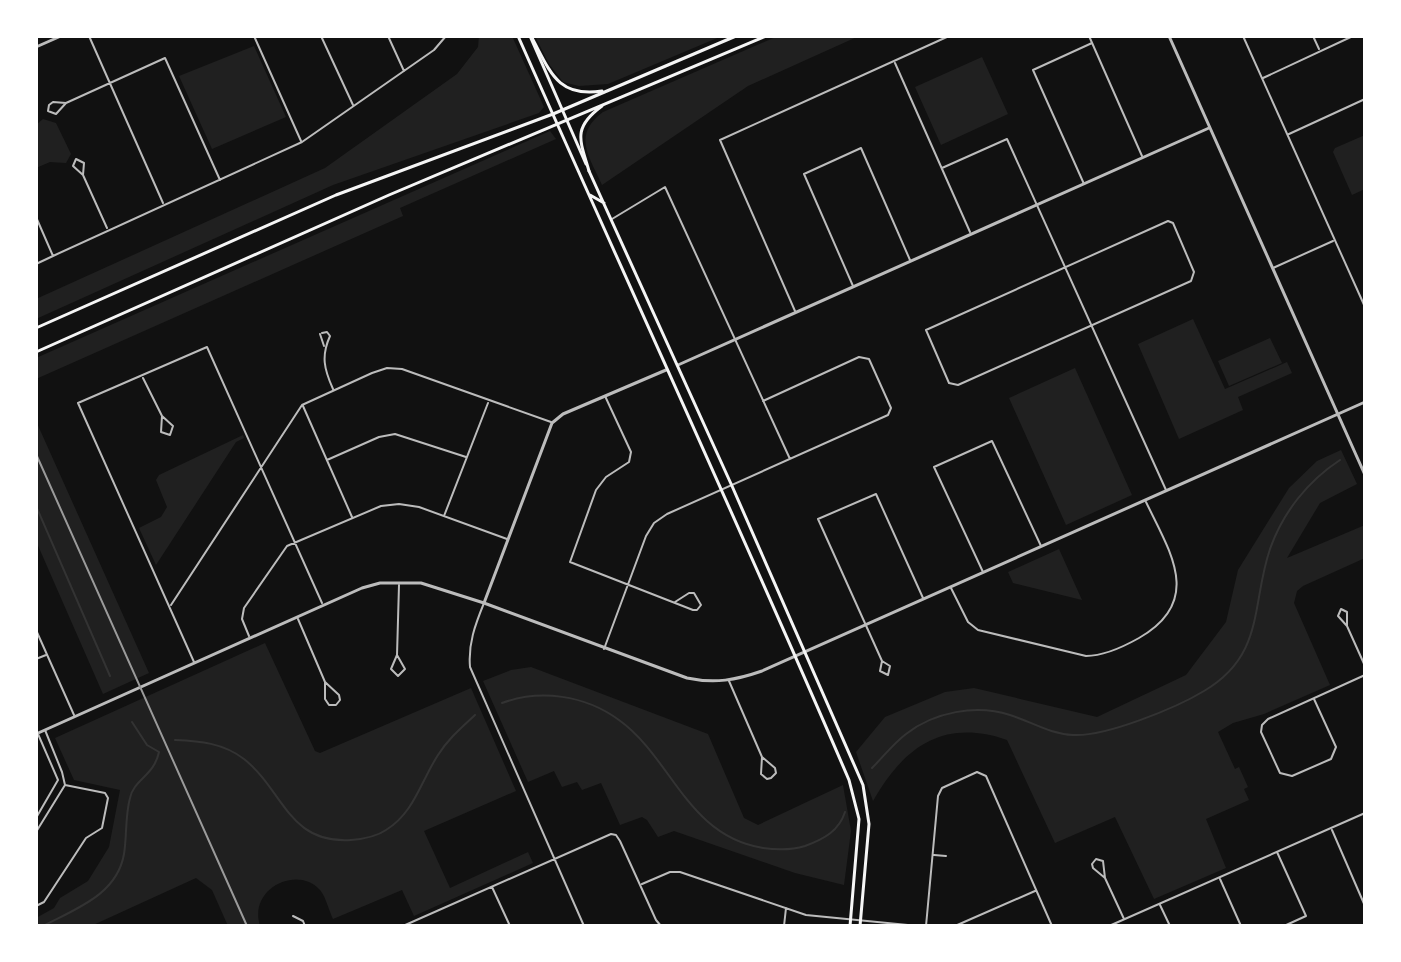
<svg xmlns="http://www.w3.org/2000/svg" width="1401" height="962" font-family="'Titillium Web',sans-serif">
<rect width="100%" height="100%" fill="#111"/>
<path fill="#202020" d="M479,36H512L544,107L539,113L333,185L36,319V299L325,168L457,74L478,47Z
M535,36H722L608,84L579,86L563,82L549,64Z
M778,36H859L748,86L602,185C589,156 572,135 603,112Z
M254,46L286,117L212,149L179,76Z
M982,57L1008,114L941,145L915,87Z
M43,119L56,123L71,154L66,163L50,162L36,168V125Z
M550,131L556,139L400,208L403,216L36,379V358Z
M1365,135V189L1352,195L1333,152L1335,148Z
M1193,319L1225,389L1287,362L1292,373L1238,397L1243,410L1179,439L1138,344Z
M1270,338L1282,363L1229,386L1218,361Z
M1075,368L1132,495L1066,525L1009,398Z
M36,421L149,673L103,694L36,541Z
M243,435L244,438L236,442L156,565L139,528L161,517L167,507L156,480L159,475Z
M1341,450L1357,484L1320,503L1287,558L1365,525V558L1303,586L1297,591L1294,603L1330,685L1264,714L1233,723L1218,732L1235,769L1239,767L1248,787L1244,789L1249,800L1206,819L1226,868L1154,899L1115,817L1055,843L1007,740C943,718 904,747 873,801L856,752L885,717L945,692L974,688L1097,717L1186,675L1226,622L1238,570L1289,488L1317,461Z
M1059,549L1082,600L1013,583L1008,572Z
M265,643L315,751L320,753L471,688L516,791L424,831L450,888L528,852L533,863L414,916L402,890L333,919C329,911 326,897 320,890C298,865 248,888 260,926H228L212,890L196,878L91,926H36V918L54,908L60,898L88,881L109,847L120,790L74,780L55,738Z
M531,667L708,734L744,818L758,825L843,785L851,831L844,885L795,873L674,831L658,837L647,820L642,817L620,825L601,783L582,790L577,782L562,787L554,771L528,782L483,681L511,670Z"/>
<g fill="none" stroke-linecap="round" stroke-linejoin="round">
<path stroke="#333" stroke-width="2" d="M36,506L110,676
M502,703C540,689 585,695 619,720C672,758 687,836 763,848C777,850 792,850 805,846C824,839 839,831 845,812
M175,740C200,741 223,743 244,759C284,791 288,844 351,840C363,839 376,837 386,830C414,813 421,781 438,755C448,739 461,728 475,715
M872,768C883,757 894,743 906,734C934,712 976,704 1010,715C1032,722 1050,734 1073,735C1105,737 1176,708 1204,691C1265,655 1251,605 1270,549C1283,512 1308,481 1340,460
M43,926C75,909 117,895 124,854C127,836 125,816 130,798C134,779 154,776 159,752L147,745L132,722"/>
<path stroke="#bcbcbc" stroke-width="2" d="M89,36L163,203
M254,36L301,141
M321,36L353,105
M388,36L404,71
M1089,36L1142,156
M1243,36L1365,307
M1313,36L1319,49
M895,63L970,232
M1263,78L1353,36
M66,103L53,102L49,105L48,111L56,114L66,103L165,58L220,180
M1289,134L1365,99
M942,168L1007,139L1166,490
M83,175L84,163L76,159L73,166L83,175L107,228
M1084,184L1033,70L1092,43
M36,217L53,256L302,142L434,50L446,36
M612,219L665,187L790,459
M1168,221L1173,223L1194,272L1191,281L958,385L949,383L926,330Z
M36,264L53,256
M1273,268L1333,241
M853,286L804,174L861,148L910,260
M795,311L720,140L949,36
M322,333L327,332L330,336C321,356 324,369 333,389
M320,334L324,346
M143,378L162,416L173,426L170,435L161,432L162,416
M605,396L631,452L629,462L606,477L596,490L570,562L693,610H697L701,605L694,593H689L675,602
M303,406L352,517
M327,460L379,437L395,434L466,457
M444,516L488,403
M983,572L934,467L992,441L1041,546
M951,588L968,622L978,630L1086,656C1104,656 1123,647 1139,638C1204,601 1170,552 1146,502
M484,603C475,625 468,644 470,667L584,926
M171,605L302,405L372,373L387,368L402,369L551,422
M298,619L325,682V699L329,705H336L340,700L339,695L325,682
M1347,626V612L1341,609L1338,616L1347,626L1365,666
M36,630L74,715
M249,636L242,619L244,608L287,546L381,506L399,504L419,507L507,539
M604,649L646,536L654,523L667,514L888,415L891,408L869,359L859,357L763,401
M397,655L405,669L398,676L391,669L397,655L399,585
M36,659L46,655
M882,661L880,671L888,675L890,666L882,661L818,519L876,494L923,598
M194,662L78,403L207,347L322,603
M729,681L762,757L761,774L767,779L771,778L776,773L775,768L762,757
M1314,699L1336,747L1331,759L1292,776L1280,773L1261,732L1262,725L1268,719L1365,675
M36,818L58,780L38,734
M1332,830L1365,906
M36,832L65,785L62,772L45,730
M1277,852L1306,916L1284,926
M934,855L946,856
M1105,878L1093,868L1092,864L1096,859L1103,861L1105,878L1124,919
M1220,879L1241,926
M642,884L670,872H680L806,915L918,926
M492,887L510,926
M1160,905L1170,926
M36,906L44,902L86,838L102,828L108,798L105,793L65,785
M293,916L303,921L305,926
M403,926L611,834L616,835L620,841L656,920L661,926
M784,926L786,908
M926,926L938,796L942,788L977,772L986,776L1052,926
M955,926L1035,891
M1109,926L1365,813"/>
<path stroke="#bcbcbc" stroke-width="3" d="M1169,36L1365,475
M36,47L61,36
M678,365L1209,128
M484,603L552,423L563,414L666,370
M36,734L362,588L380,583H421L484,603L687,678C715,684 736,680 762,671L1365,402"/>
<path stroke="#f5f5f5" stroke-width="3" d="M518,36C628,284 742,531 849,780L859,819L850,926
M530,36L586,164
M589,171L732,486L863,785L869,824L860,926
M590,195L604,203"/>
<path stroke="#f5f5f5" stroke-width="3" d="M531,36C550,71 557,98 602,91
M589,171C580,140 572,128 602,106
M36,328L336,195L553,114L736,36
M36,352L389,195L766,36"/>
<path stroke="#9a9a9a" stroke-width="2" d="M36,454L247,926"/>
</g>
<rect width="1401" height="962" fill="none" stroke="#ffffff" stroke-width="76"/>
</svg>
